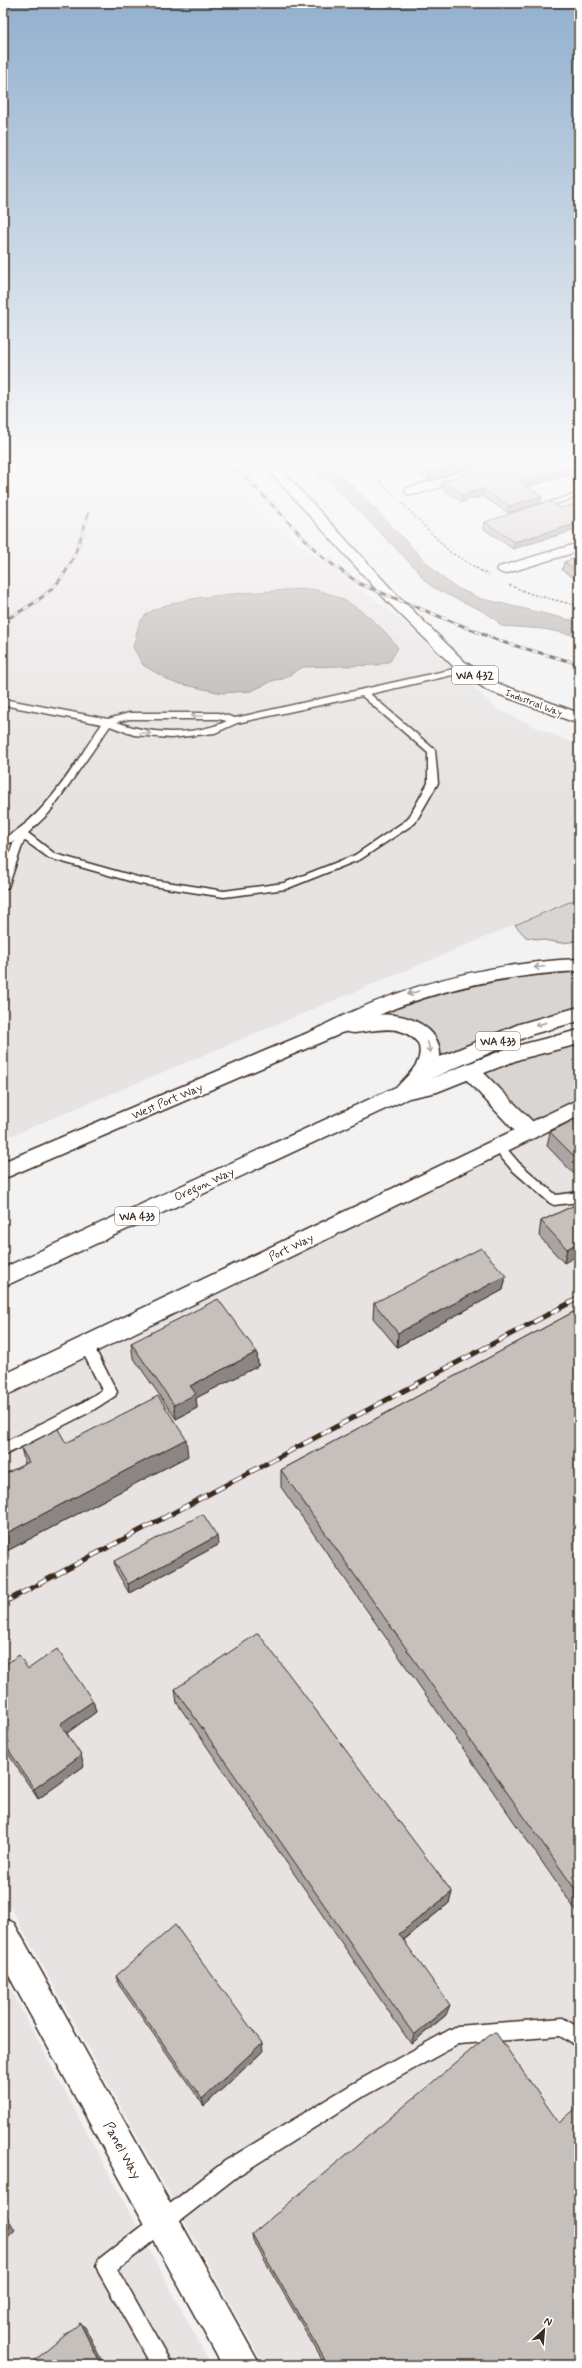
<svg xmlns="http://www.w3.org/2000/svg" width="582" height="2368" font-family="Mynerve,sans-serif">
<rect width="100%" height="100%" fill="#f3f2f2"/>
<filter id="ink" filterUnits="userSpaceOnUse"><feTurbulence type="fractalNoise" baseFrequency=".025" numOctaves="2"/><feDisplacementMap in="SourceGraphic" scale="8" xChannelSelector="R" yChannelSelector="G"/><feConvolveMatrix kernelMatrix="1 2 1 2 8 2 1 2 1" color-interpolation-filters="sRGB"/></filter>
<g filter="url(#ink)">
<path fill="#e6e3e2" d="M3,464H222L271,524L394,614L498,710L579,746V898L3,1139Z
M579,1111V2365H264L3,1894V1389Z
M3,1975L211,2365H3Z"/>
<path fill="#d8d5d2" stroke="#8a8078" d="M579,898V941L561,943L526,937L515,925Z
M579,965V1014L420,1075L428,1042L366,1011L412,994Z
M579,1037V1107L528,1131L470,1071Z"/>
<path fill="#b2aba7" stroke="#827770" d="M311,464H331L434,570L453,586L479,598L579,622V636L543,629L501,626C485,603 428,596 419,572L326,478L318,475Z
M285,590C295,590 307,588 316,590C347,596 381,623 398,648L390,661L378,665L303,667L283,679L275,680L251,691L222,693L172,682L143,665L133,647C136,639 137,624 143,618C161,595 255,593 285,590Z"/>
<g fill="none" stroke-linecap="round" stroke-linejoin="round">
<g stroke="#3b2a1e" stroke-width="3">
<path id="lane" d="M579,493V497L538,509L534,507Z
M467,666L470,667V671L370,694L435,750L438,783L415,823L361,859L286,889L224,897L140,884L49,858L24,840L8,887L3,890V873L14,841L3,846V839C48,815 74,764 102,724L3,705V699L108,719L129,713H218L235,718ZM362,696L428,753V783L408,819L355,855L284,883L224,891L141,878L55,854L28,833L49,813L110,726L134,735L171,738L215,733L237,723ZM129,719H218L227,721C194,736 150,735 117,722Z
M498,1142L502,1143L519,1163L556,1195L579,1192V1202L554,1205L550,1203L511,1169L494,1149L492,1146Z
M87,1342L92,1343L115,1388L117,1392L115,1396L90,1412L3,1456V1443L80,1404L102,1390L80,1347L82,1343Z
M563,2018L579,2028V2048L560,2036L459,2044L366,2095L239,2175L118,2269L172,2365H151L99,2273L96,2266L99,2259L225,2161L354,2083L451,2029L457,2026Z"/>
</g>
<g stroke="#3b2a1e" stroke-width="3">
<path id="street" d="M490,464H510L509,467L417,494H407L405,491L407,488Z
M579,543V551L504,574L497,570L499,567Z
M579,1099V1116L3,1397V1375Z
M3,1918L14,1923L260,2365H222L3,1965Z"/>
</g>
<g stroke="#3b2a1e" stroke-width="3">
<path id="secondary" d="M331,1023L338,1025L341,1030L338,1035L3,1179V1162Z"/>
</g>
<g stroke="#3b2a1e" stroke-width="3">
<path id="primary" d="M263,464H276L397,595L465,662L499,684L579,713V724L487,690L455,668L387,601Z"/>
</g>
<g stroke="#3b2a1e" stroke-width="3">
<path id="highway" d="M579,959V971C510,975 443,987 379,1015C405,1012 442,1027 440,1057L519,1024L579,1007V1021L533,1034L430,1079L508,1048L579,1030V1044L520,1059L484,1073L536,1125L539,1131L536,1137L528,1139L520,1137L467,1080L437,1092L409,1098L3,1287V1268L398,1086C409,1074 425,1061 418,1043C400,1022 377,1031 354,1033C351,1033 347,1031 345,1032C336,1034 333,1038 324,1035L321,1030L324,1025C405,984 488,963 579,959Z"/>
</g>
<path stroke="#3b2a1e" stroke-width="1.5" stroke-dasharray="2.5 2" stroke-linecap="butt" d="M363,464L397,498
M402,503L450,552L488,575
M509,585L531,594L579,606"/>
<use href="#lane" fill="#fff" fill-rule="evenodd"/>
<use href="#street" fill="#fff" fill-rule="evenodd"/>
<use href="#secondary" fill="#fff" fill-rule="evenodd"/>
<use href="#primary" fill="#fff" fill-rule="evenodd"/>
<use href="#highway" fill="#fff" fill-rule="evenodd"/>
<g stroke="#3b2a1e" stroke-width="3">
<path id="rail-far1" d="M225,464L236,473
M233,464L322,557L360,584L502,642L579,664
M3,621C61,590 70,576 88,514"/>
</g>
<g stroke="#3b2a1e" stroke-width="5">
<path id="rail" d="M3,1603L579,1298"/>
</g>
<use href="#rail-far1" stroke="#fff" stroke-width="2" stroke-dasharray="6" stroke-linecap="butt"/>
<use href="#rail" stroke="#fff" stroke-width="3.5" stroke-dasharray="10" stroke-linecap="butt"/>
</g>
<path fill="#aaa5a3" stroke="#3b2a1e" d="M408,464H484L429,480L407,466Z
M579,464V482L567,475L527,487L541,503L508,513L482,496L462,502L442,488V481Z
M561,508L513,549L484,529L485,522Z
M579,557V581L562,570L564,562Z
M579,1117V1179L547,1146L550,1132Z
M579,1203L564,1263L539,1236L541,1221Z
M506,1276L503,1290L397,1347L373,1318L374,1303Z
M579,1309V1915L281,1487V1470Z
M131,1343L257,1352L258,1366L196,1398L197,1408L176,1419L133,1357Z
M66,1443L188,1456L3,1553V1475L25,1464L21,1448Z
M218,1545L129,1593L116,1570L114,1561Z
M3,1666L28,1669L93,1701L96,1712L67,1733L84,1766L38,1799L3,1746Z
M175,1689L452,1892L449,1903L404,1940L446,2015L411,2044L177,1703Z
M116,1976L263,2051L204,2106L119,1985Z
M252,2234L579,2365H325L253,2240Z"/>
<path fill="#8b8684" stroke="#3b2a1e" d="M461,464H484L429,480L430,473Z
M568,468L567,475L519,489L520,482Z
M483,489L482,496L462,502V495Z
M542,496L541,503L508,513L509,506Z
M579,523V529L513,549L514,542Z
M579,1242V1255L564,1263L567,1249Z
M506,1276L503,1290L397,1347L398,1333Z
M257,1352L258,1366L196,1398L197,1408L176,1419L174,1405L190,1386Z
M186,1439L188,1456L3,1553V1535Z
M217,1536L218,1545L129,1593L128,1584Z
M93,1701L96,1712L64,1735L60,1724Z
M81,1755L84,1766L38,1799L34,1789Z
M452,1892L449,1903L397,1945L399,1934Z
M450,2005L446,2015L411,2044L414,2035Z
M262,2043L263,2051L204,2106L202,2099Z
M3,2210L15,2230L3,2242Z
M80,2323L85,2327L104,2365H101Z"/>
<path fill="#c6c0bd" stroke="#3b2a1e" d="M416,464H461L430,473Z
M501,464H579V475L568,468L520,482L542,496L509,506L483,489L462,495L442,481Z
M549,501L561,508L579,503V523L514,542L485,522Z
M579,557V572L564,562Z
M579,1117V1161L550,1132Z
M579,1203V1242L567,1249L541,1221Z
M481,1248L506,1276L398,1333L374,1303Z
M218,1299L257,1352L190,1386L196,1394L174,1405L131,1343Z
M579,1309V1895L281,1470Z
M158,1396L186,1439L3,1535V1475L29,1462L21,1448L58,1429L66,1443Z
M203,1514L217,1536L128,1584L114,1561Z
M258,1633L452,1892L399,1934L450,2005L414,2035L175,1689Z
M57,1649L93,1701L60,1724L81,1755L34,1789L3,1741V1666L19,1655L28,1669Z
M175,1925L262,2043L202,2099L116,1976Z
M496,2033L559,2123L579,2106V2365H328L252,2234L490,2034Z
M3,2213L10,2226L3,2232Z
M80,2323L101,2365H29Z"/>
<defs><path id="oneway-shaft" d="M-6 0H5M1.5-3L5.5 0L1.5 3" fill="none" stroke-width="1.6" stroke-linecap="round" stroke-linejoin="round"/></defs>
<g stroke="#a79f9a">
<use href="#oneway-shaft" transform="translate(197 716) rotate(180)"/>
<use href="#oneway-shaft" transform="translate(145 733) rotate(3)"/>
<use href="#oneway-shaft" transform="translate(540 967) rotate(175)"/>
<use href="#oneway-shaft" transform="translate(413 993) rotate(161)"/>
<use href="#oneway-shaft" transform="translate(541 1024) rotate(164)"/>
<use href="#oneway-shaft" transform="translate(429 1047) rotate(76)"/>
</g>
</g>
<linearGradient id="sky" x2="0" y2="1"><stop stop-color="#92b0ce"/><stop offset="0.58" stop-color="#faf9f9"/><stop offset="1" stop-color="#faf9f9" stop-opacity="0"/></linearGradient>
<rect width="582" height="796" fill="url(#sky)"/>
<g text-anchor="middle" stroke-width="3.5" stroke-linejoin="round" paint-order="stroke">
<g font-size="10" fill="#3b2a1e" stroke="#fff">
<text transform="translate(534 702) rotate(21)" y="4">Industrial Way</text>
</g>
<g fill="#fff" stroke="#766a62" stroke-width="1">
<rect x="452" y="666" width="46" height="18" rx="3"/>
<rect x="476" y="1032" width="44" height="18" rx="3"/>
<rect x="115" y="1207" width="44" height="18" rx="3"/>
</g>
<g font-size="11" font-weight="bold" fill="#3b2a1e">
<text x="475" y="679">WA 432</text>
<text x="498" y="1045">WA 433</text>
<text x="137" y="1220">WA 433</text>
</g>
<g font-size="12" fill="#3b2a1e" stroke="#fff">
<text transform="translate(167 1101) rotate(-23)" y="4">West Port Way</text>
<text transform="translate(204 1184) rotate(-25)" y="4">Oregon Way</text>
<text transform="translate(291 1247) rotate(-26)" y="4">Port Way</text>
</g>
<g font-size="14" fill="#3b2a1e" stroke="#fff">
<text transform="translate(123 2150) rotate(61)" y="5">Panel Way</text>
</g>
</g>
<rect width="582" height="2368" fill="none" stroke="#fff" stroke-width="16"/>
<rect x="8" y="8" width="566" height="2352" fill="none" stroke="#3b2a1e" stroke-width="1.5" filter="url(#ink)"/>
<g transform="translate(544 2330) rotate(26)" stroke="#ffffff" stroke-width="3" paint-order="stroke">
<path d="M0-3L7 15L0 10L-7 15Z" fill="#3b2a1e"/>
<text y="-6" font-size="11" font-weight="bold" text-anchor="middle" fill="#3b2a1e">N</text>
</g>
</svg>
